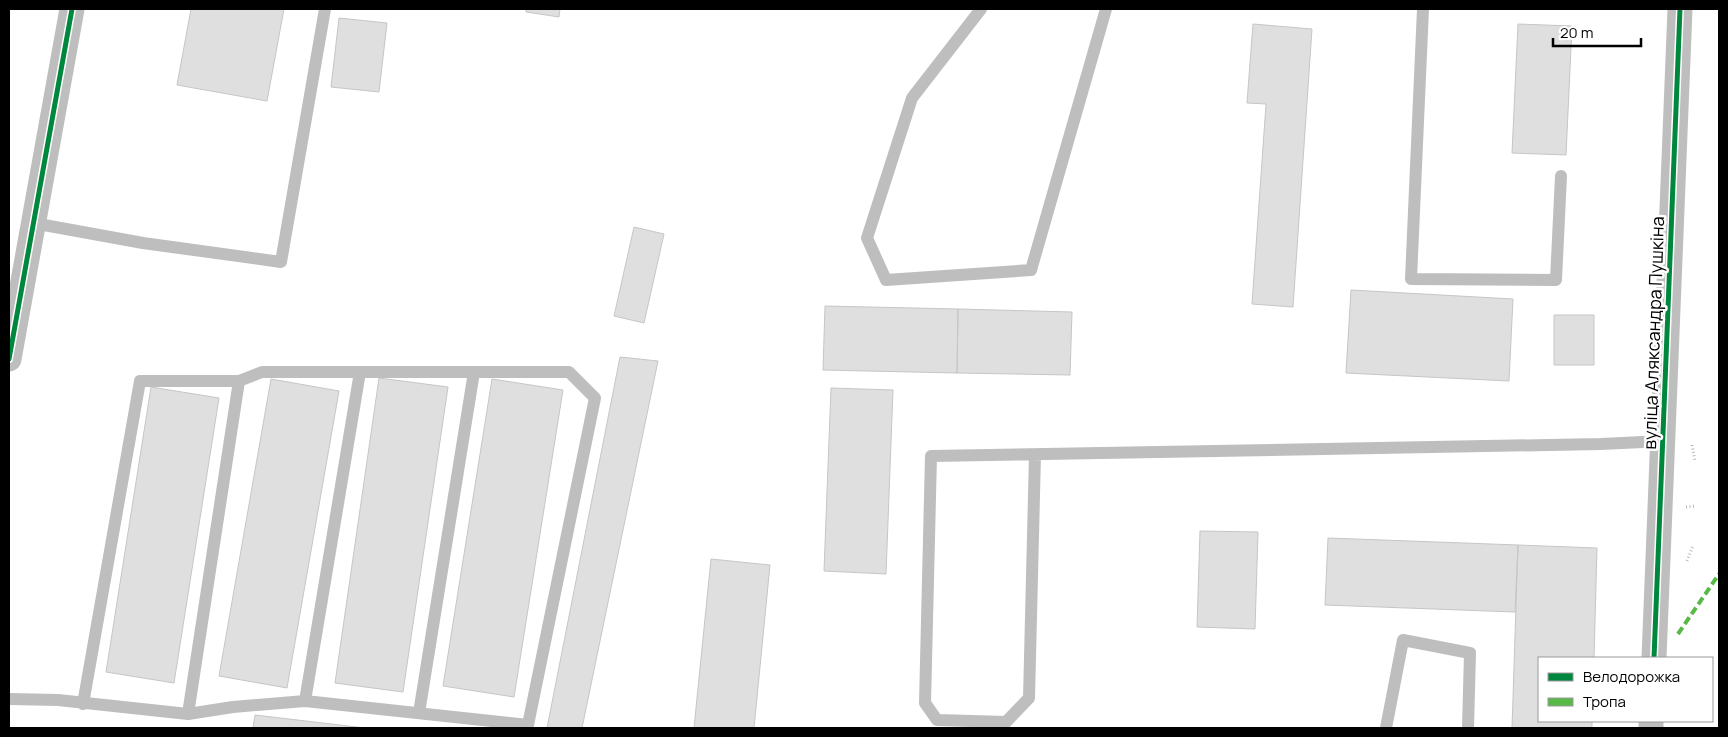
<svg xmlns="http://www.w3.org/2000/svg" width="1728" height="737" font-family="Manrope,sans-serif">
<rect width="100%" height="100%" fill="#fff"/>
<path fill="#dfdfdf" stroke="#c6c6c6" d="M191,9H284L267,101L177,85Z
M526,9H560L559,17L526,12Z
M339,18L387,23L379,92L331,87Z
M1253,24L1312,29L1293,307L1252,304L1266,104L1247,103Z
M1518,24L1572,26L1566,155L1512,153Z
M634,227L664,234L644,323L614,316Z
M1351,290L1513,299L1509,381L1346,373Z
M825,306L958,309L957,373L823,370Z
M958,309L1072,312L1070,375L957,373Z
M1554,315H1594V365H1554Z
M620,357L658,361L582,728H547Z
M379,378L448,387L403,692L335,683Z
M271,379L339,391L287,688L219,676Z
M492,379L563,390L514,697L443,686Z
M151,387L219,398L174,683L106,672Z
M831,388L893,390L886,574L824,571Z
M1200,531L1258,532L1255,629L1197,627Z
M1328,538L1518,545L1515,612L1325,605Z
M1518,545L1597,548L1594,658H1539V721H1592V728H1512Z
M711,559L770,565L754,728H694Z
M255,715L365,728H253Z"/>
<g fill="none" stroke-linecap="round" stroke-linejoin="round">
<path stroke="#b9b9b9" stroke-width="3" stroke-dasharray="1 2.5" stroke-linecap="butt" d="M1692,445L1695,461
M1686,507L1696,506
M1687,561L1693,546"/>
<path stroke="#bebebe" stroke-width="12" d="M981,9L912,98L867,238L886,280L1031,270L1106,9
M1423,9L1411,279L1556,280L1561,176
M33,223L143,243L281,262L325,9
M1035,455L1029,698L1006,722L937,720L925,703L931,456L1601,444L1664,441
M9,699L58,700L188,714L239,381H140L83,704
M305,701L360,372
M419,713L474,372
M188,714L233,707L305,701L528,725L595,398L569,372H262L239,381
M1386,728L1403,640L1470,653L1468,728"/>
<path stroke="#bebebe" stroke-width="25" d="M9,359L72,9
M1654,658L1680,9
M1651,728V721"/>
<path stroke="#58b947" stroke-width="4" stroke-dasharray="8 4" stroke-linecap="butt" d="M1678,634L1719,574"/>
<g stroke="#fff" stroke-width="8">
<path id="cycleway" d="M9,359L72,9
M1654,658L1680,9"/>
</g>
<use href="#cycleway" stroke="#00873e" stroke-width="5"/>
</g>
<g text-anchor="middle" stroke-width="5" stroke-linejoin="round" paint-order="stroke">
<g font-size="18" fill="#000" stroke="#fff">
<text transform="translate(1654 333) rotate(-88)" y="6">вуліца Аляксандра Пушкіна</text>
</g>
</g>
<rect width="1728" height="737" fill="none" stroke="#000000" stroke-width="20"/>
<rect x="1538" y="657" width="175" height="65" fill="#ffffff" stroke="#999999"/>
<rect x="1548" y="673" width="25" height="8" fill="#00873e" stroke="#999999"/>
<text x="1583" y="682" font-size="15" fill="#000000">Велодорожка</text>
<rect x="1548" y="698" width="25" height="8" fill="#58b947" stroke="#999999"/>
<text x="1583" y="707" font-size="15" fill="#000000">Тропа</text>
<path d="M1553 38v8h88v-8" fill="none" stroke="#000000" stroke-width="2.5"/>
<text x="1560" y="38" font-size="15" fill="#000000" stroke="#ffffff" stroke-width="4" paint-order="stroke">20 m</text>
</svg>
